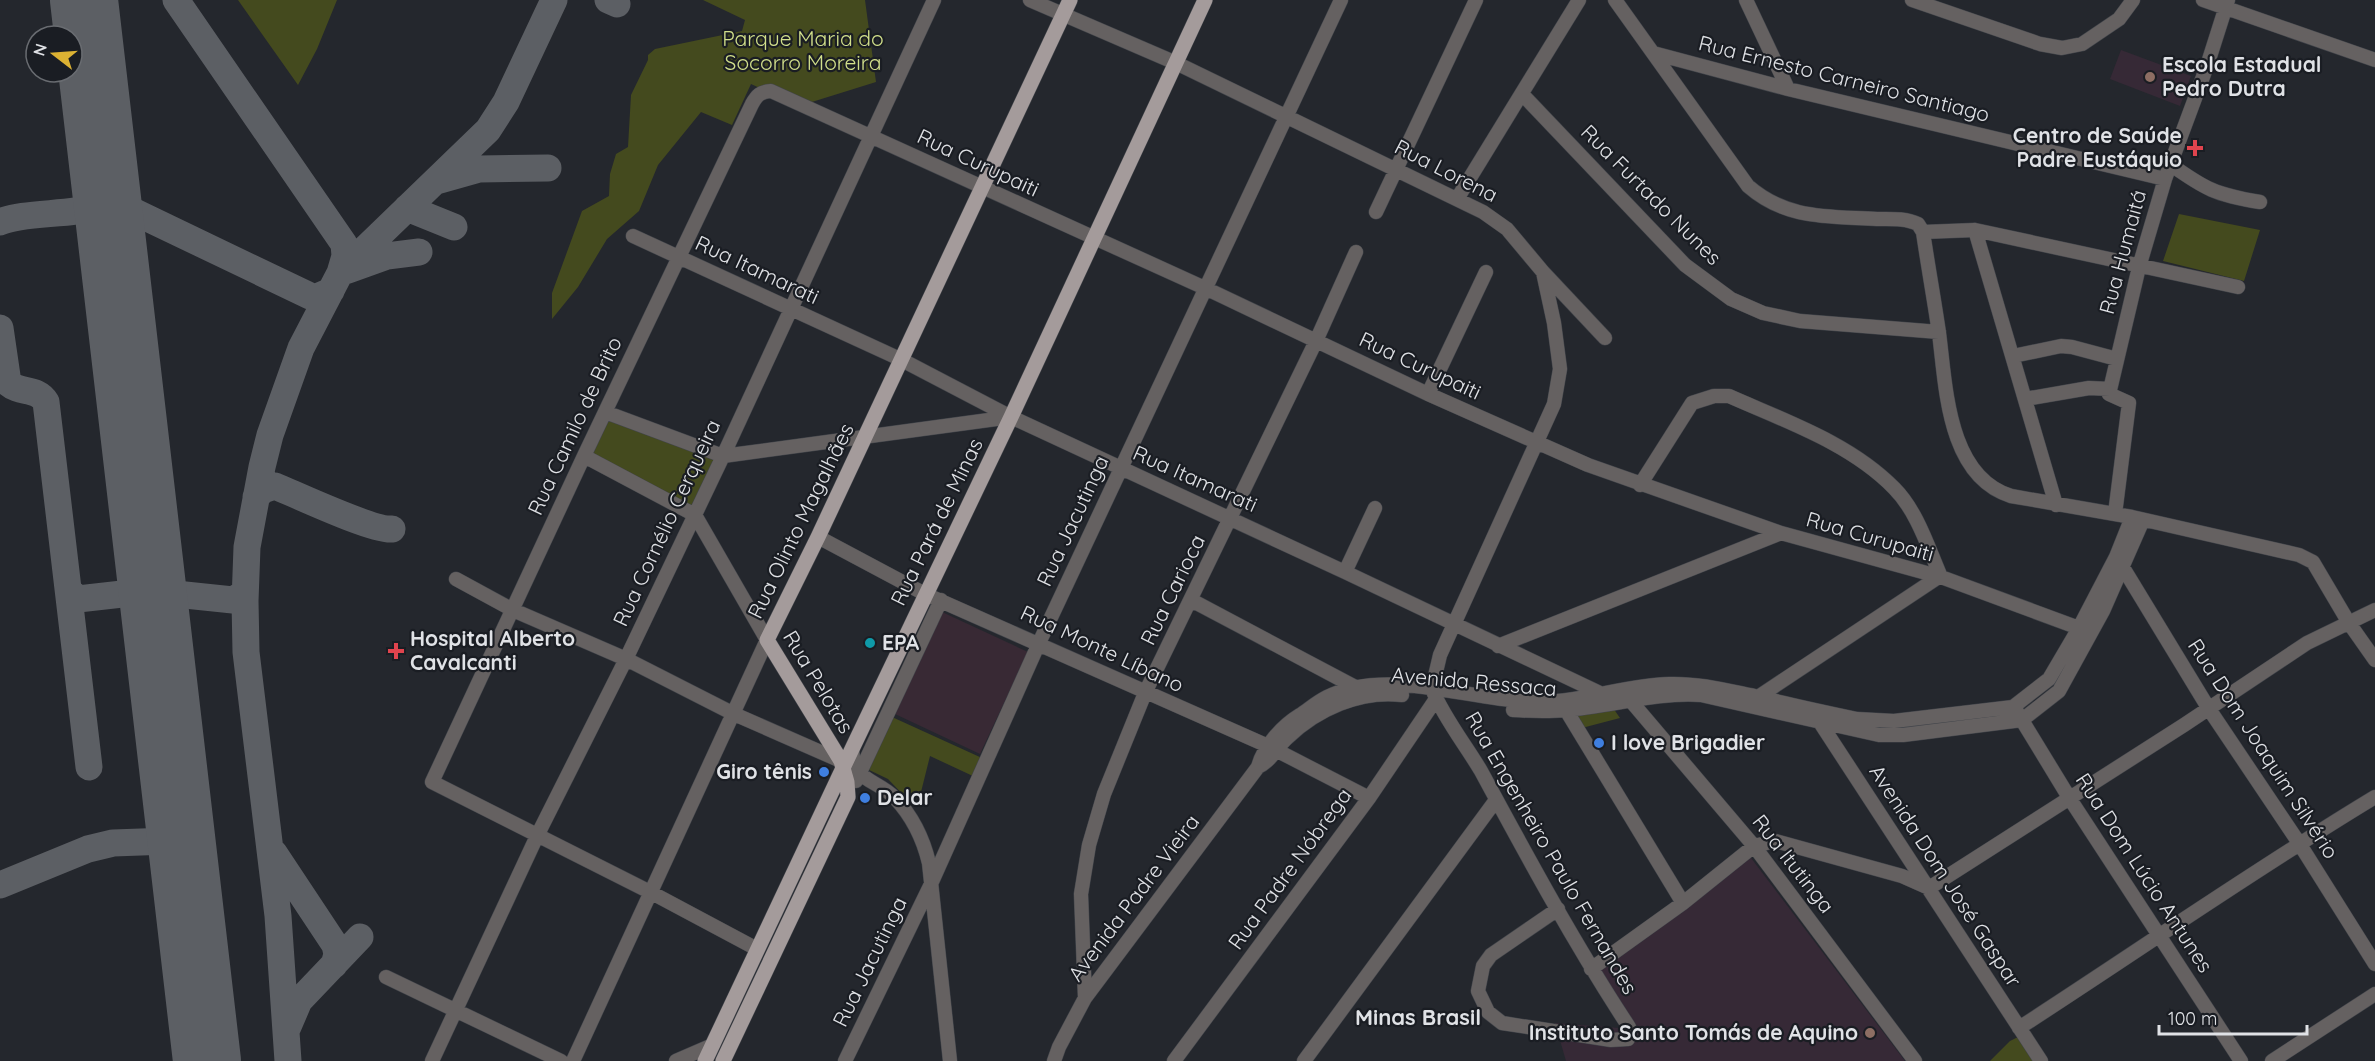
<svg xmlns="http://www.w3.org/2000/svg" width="2375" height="1061" font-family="Quicksand,sans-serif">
<rect width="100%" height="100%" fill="#24272d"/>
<path fill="#382934" d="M942,612L1028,652L980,754L895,714Z"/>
<path fill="#362936" d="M2121,50L2191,76L2180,106L2110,79Z
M1748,854L1905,1061H1566L1555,1023L1632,1029L1594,972Z"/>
<path fill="#444a1e" d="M238,0H337L317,49L298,85Z
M703,0H865L876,82L799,106L751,84L732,125L701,112L658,165L639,211L607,239L578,287L552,319V293L582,211L609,196L610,174L616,154L628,147L631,95L648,60V55L655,49L742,31L745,20Z
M2179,214L2260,230L2244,281L2163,261Z
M608,416L716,461L693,510L590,454Z
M1611,705L1620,718L1578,729L1567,714Z
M892,717L982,758L975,777L930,756L921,792L911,803L888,779L865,768Z
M2016,1038H2022L2036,1061H1990L2010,1041Z"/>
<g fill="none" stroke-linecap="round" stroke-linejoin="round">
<path stroke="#5c5f64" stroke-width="27" d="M176,0L344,244L345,256L340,273
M608,0L617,4
M440,180L479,169L548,168
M106,184L108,194L116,203L310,296L317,297L331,291
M407,208L454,227
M0,222C24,211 80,216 95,205C101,200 103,191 106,184
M112,235C118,221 125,214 141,215
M348,270L387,256L419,252
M0,328L8,383C20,394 37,387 46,402L89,767
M256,497L263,490L275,486C297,495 373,531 392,529
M152,582L156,587L166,593L233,600L245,593
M70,592L78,599L140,592L151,576
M274,853L335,945L337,954L334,965
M0,885L88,849L113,843L169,841L181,833
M287,1029L299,1001L360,937
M288,1061L278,916L246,652L245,601L247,547L262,467L270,435L301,348L340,273L488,130L506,102L554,0"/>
<path stroke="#5c5f64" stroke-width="68" d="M84,0L207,1061"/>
<g stroke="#42454b" stroke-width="15">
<path id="minor" d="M1030,0L1176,63L1483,212L1507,229L1543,272L1554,323L1560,369L1554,404L1440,655L1432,689C1444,718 1465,744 1481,771C1528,858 1575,945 1629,1027L1630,1035L1628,1039L1611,1040L1502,1023L1488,1012L1478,991L1483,966L1491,955L1558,909
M1615,0L1748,186C1787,220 1828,216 1877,219C1891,219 1906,218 1918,224L1923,232C1928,266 1934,299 1939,333C1946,386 1947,476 2011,496L2132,517L2299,555L2313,562L2349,623L2375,660
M1746,0L1788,89
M1912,0L2040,44L2062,48L2082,44L2119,19L2133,0
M2203,0L2375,60
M1653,53L1788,89L2165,179
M1522,94L1685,265L1731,299L1763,313L1800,321L1939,332
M2170,164C2205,189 2216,195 2260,202
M1457,199L1579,0
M1376,212L1476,0
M1975,230L2056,505
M1923,232L1975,230L2238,287
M633,236L900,359L1011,417L1345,572L1602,694L1605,704
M1543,272L1605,338
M2013,356L2061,346L2072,347L2117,359
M1428,394L1486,272
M2025,399L2089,388L2110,389
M605,412L723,456L1011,417
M1640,485L1692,403L1714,396H1729C1785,421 1850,443 1894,488C1917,511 1928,547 1941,577
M2115,514L2129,403L2109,394L2139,267L2165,179L2207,66L2228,0
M818,537L925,594L1268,746L1369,798
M2119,561L2209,709L2299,843L2375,964
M1345,572L1375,508
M456,579L513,610L626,659L734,714L841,761
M1191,600L1357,688
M1498,646L1781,533
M1630,700L1754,846L1915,1061
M1757,701L1758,697L1937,578
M1563,705L1683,903
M1513,710C1530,711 1547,712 1564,710C1610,707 1654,692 1701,695L1879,735H1903L2022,720L2059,691L2103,611L2143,520
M2017,712L2070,799L2241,1061
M1821,719V724L2041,1061
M852,749C854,783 875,778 895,798C913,817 923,838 929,863L950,1061
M1258,767C1272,760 1276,748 1287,738C1317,709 1360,690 1402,695
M856,781L941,600
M757,949L652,893L432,782L584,456L752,104C757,95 760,92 771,91L1207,289L1428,394L1588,465L1781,533L1941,577L2079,628
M1591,969L1683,903L1754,846L1775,841L1902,876L1929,888L2184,725L2307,643L2375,610
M386,977L561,1061
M1085,998L1081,894L1089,845L1104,794L1145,693L1316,341L1356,252
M2019,1028C2138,951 2254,870 2375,797
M432,1061L537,836L626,659L723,456L934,0
M573,1061L767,640L695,515L584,456
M676,1061L713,1045
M845,1061L931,884L1039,643L1341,0
M1054,1061L1059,1047L1085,998L1258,767C1263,747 1282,726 1300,715C1309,709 1317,702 1327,697C1389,666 1472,702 1538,702C1583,702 1625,685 1669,684C1700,683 1729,691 1759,697C1791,705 1824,712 1857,719L1894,721L2013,707L2049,679L2079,628L2116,557L2132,517
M1174,1061L1369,798L1436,699
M1304,1061L1496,800
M2272,1061L2375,994"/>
</g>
<g stroke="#42454b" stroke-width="16">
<path id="major" d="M705,1061L852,749L1011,417L1205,0
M723,1061L848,797L847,782L841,761L767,640L818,537L1070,0"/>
</g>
<use href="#minor" stroke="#656161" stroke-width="14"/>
<use href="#major" stroke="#a49b9b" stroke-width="15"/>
</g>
<g fill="#8d6e63" stroke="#1a1d23" stroke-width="2">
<circle cx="2150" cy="77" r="6"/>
<circle cx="1870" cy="1033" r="6"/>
</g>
<g fill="#e0444e" stroke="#1a1d23" stroke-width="2">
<path d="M2192 139h6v6h6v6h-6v6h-6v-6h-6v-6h6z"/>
<path d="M393 642h6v6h6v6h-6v6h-6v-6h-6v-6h6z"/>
</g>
<circle fill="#0f9aa8" stroke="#1a1d23" stroke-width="2" cx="870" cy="643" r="6"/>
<g fill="#3f7fe0" stroke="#1a1d23" stroke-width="2">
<circle cx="1599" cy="743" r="6"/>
<circle cx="824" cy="772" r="6"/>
<circle cx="865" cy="798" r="6"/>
</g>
<g text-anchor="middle" stroke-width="4.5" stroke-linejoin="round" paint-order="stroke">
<g font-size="21" fill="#d2e08b" stroke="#1a1d23">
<text x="803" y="46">Parque Maria do<tspan x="803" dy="24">Socorro Moreira</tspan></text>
</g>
<g font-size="21" font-weight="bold" fill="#e0e2e6" stroke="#1a1d23" text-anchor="start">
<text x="2162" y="72">Escola Estadual<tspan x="2162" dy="24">Pedro Dutra</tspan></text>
<text x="2182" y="143" text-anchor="end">Centro de Saúde<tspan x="2182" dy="24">Padre Eustáquio</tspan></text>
<text x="410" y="646">Hospital Alberto<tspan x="410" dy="24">Cavalcanti</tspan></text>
<text x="882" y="650">EPA</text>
<text x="1611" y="750">I love Brigadier</text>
<text x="812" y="779" text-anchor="end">Giro tênis</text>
<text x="877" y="805">Delar</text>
<text x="1858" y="1040" text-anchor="end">Instituto Santo Tomás de Aquino</text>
</g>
<g font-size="21" fill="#e0e2e6" stroke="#1a1d23">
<text transform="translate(1844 79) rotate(14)" y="7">Rua Ernesto Carneiro Santiago</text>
<text transform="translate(978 163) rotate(25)" y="7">Rua Curupaiti</text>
<text transform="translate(1446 171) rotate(27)" y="7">Rua Lorena</text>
<text transform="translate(1651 195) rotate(45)" y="7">Rua Furtado Nunes</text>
<text transform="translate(2123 252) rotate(-75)" y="7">Rua Humaitá</text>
<text transform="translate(757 270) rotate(25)" y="7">Rua Itamarati</text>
<text transform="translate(1420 366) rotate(25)" y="7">Rua Curupaiti</text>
<text transform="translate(575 426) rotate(-65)" y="7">Rua Camilo de Brito</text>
<text transform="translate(1195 479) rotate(24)" y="7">Rua Itamarati</text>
<text transform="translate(801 521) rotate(-64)" y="7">Rua Olinto Magalhães</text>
<text transform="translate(1073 521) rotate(-65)" y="7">Rua Jacutinga</text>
<text transform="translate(937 522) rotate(-64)" y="7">Rua Pará de Minas</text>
<text transform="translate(667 523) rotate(-65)" y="7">Rua Cornélio Cerqueira</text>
<text transform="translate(1870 537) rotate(16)" y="7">Rua Curupaiti</text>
<text transform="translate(1173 590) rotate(-64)" y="7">Rua Carioca</text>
<text transform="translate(1102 649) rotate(25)" y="7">Rua Monte Líbano</text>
<text transform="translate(818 682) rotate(59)" y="7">Rua Pelotas</text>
<text transform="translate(1474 682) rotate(5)" y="7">Avenida Ressaca</text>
<text transform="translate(2263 749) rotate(57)" y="7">Rua Dom Joaquim Silvério</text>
<text transform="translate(1551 853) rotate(60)" y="7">Rua Engenheiro Paulo Fernandes</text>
<text transform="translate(1793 864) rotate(52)" y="7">Rua Itutinga</text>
<text transform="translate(1290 869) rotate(-54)" y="7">Rua Padre Nóbrega</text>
<text transform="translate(2144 873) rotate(57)" y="7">Rua Dom Lúcio Antunes</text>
<text transform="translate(1945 876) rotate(57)" y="7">Avenida Dom José Gaspar</text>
<text transform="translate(1134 898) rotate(-53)" y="7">Avenida Padre Vieira</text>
<text transform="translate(870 962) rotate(-64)" y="7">Rua Jacutinga</text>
</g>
<g font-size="22" font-weight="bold" fill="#e0e2e6" stroke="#1a1d23">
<text x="1418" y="1025">Minas Brasil</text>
</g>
</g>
<g transform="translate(54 54) rotate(287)"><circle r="28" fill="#1a1d23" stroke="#696c71" stroke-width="1.5"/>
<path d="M0-4.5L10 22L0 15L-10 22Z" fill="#dcb233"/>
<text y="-9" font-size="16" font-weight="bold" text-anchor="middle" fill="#e0e2e6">N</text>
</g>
<path d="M2159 1025v9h148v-9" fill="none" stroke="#e0e2e6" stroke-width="3"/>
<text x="2168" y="1025" font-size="18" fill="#e0e2e6" stroke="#1a1d23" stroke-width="4.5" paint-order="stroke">100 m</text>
</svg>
